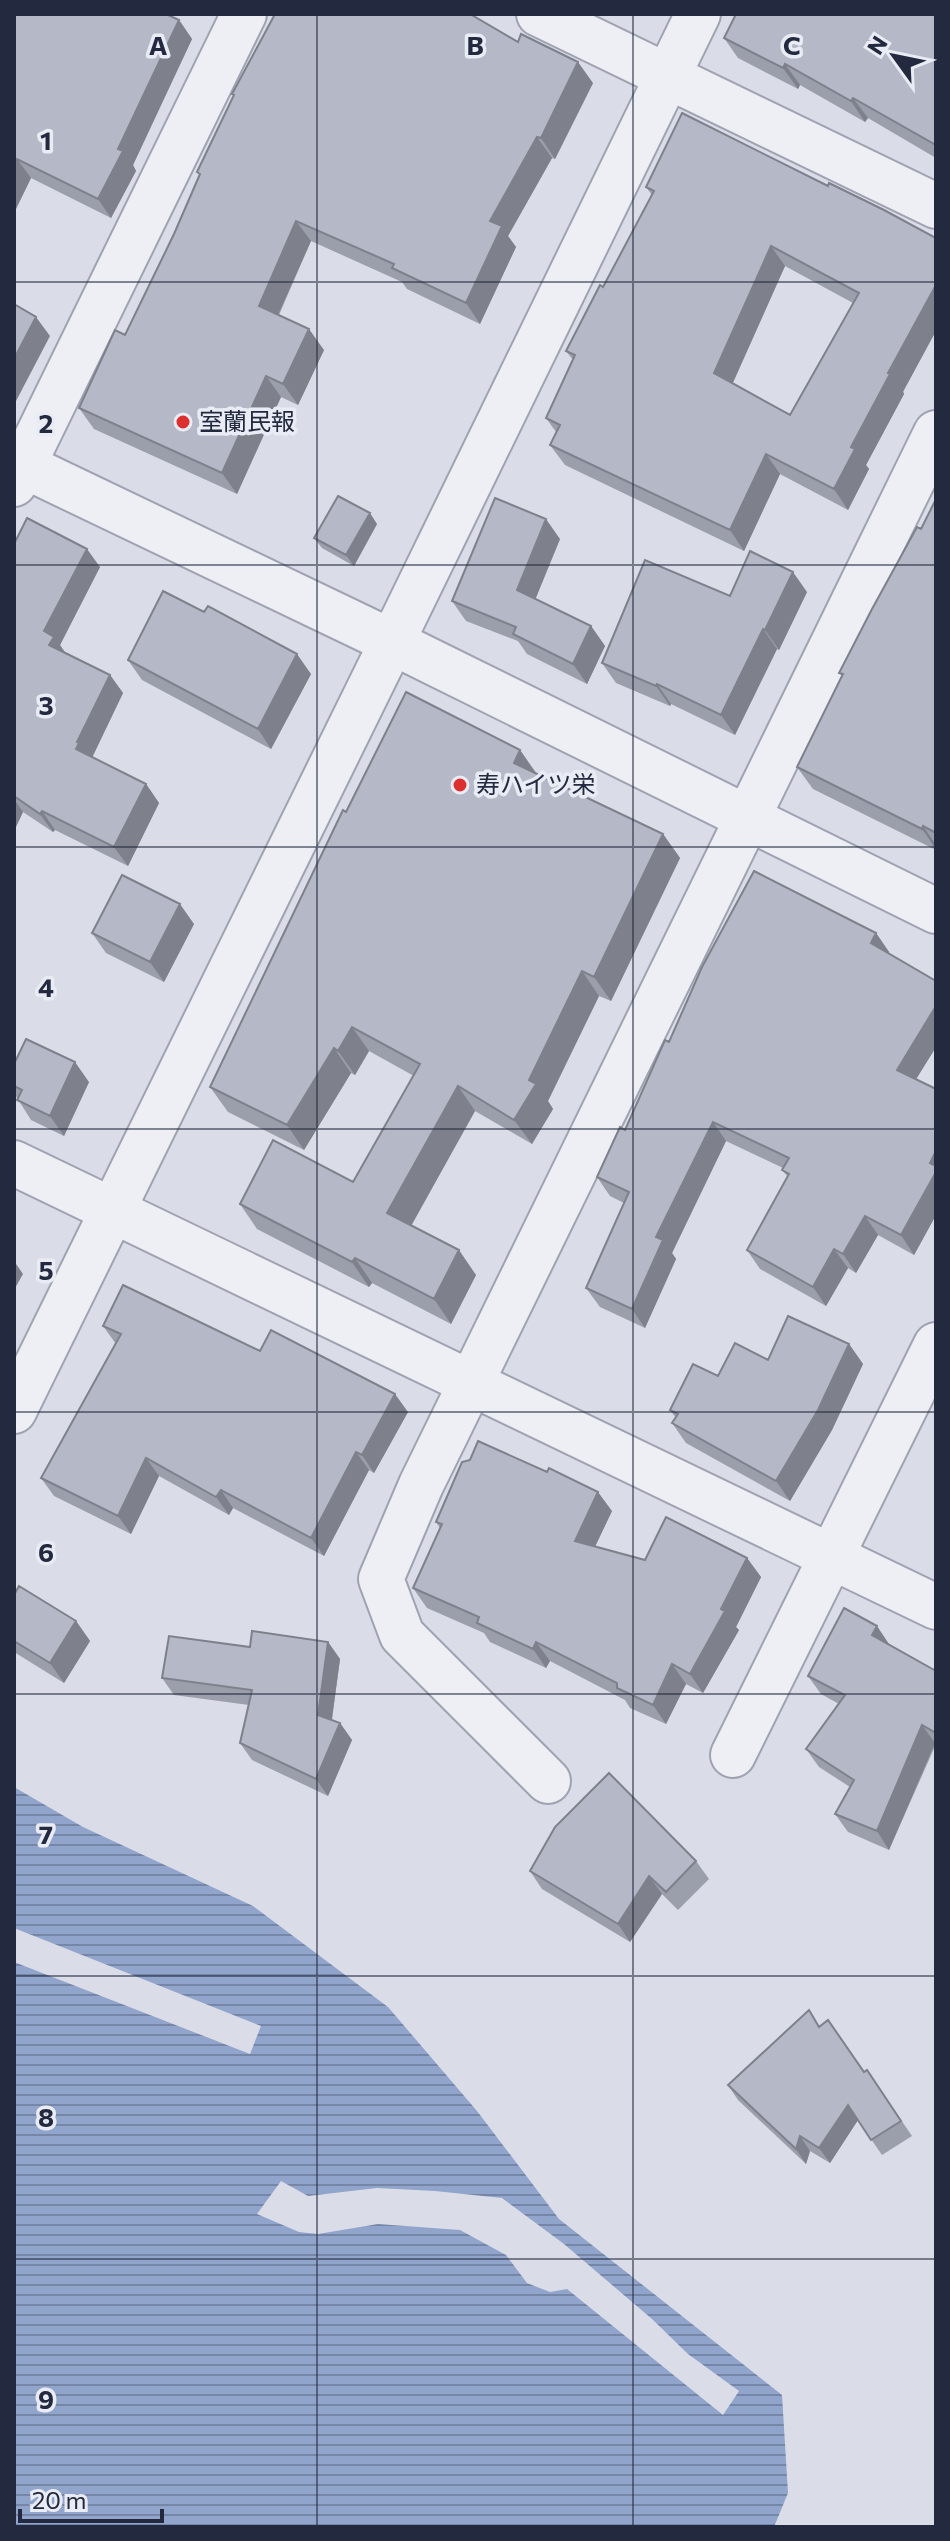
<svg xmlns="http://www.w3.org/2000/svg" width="950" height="2541" font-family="Commissioner,'Noto Sans JP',sans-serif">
<defs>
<pattern id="water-rules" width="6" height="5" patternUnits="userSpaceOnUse" patternTransform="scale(2)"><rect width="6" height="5" fill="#91a4cb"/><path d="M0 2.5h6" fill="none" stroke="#7686a6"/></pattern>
</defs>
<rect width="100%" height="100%" fill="#dadde7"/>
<path fill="url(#water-rules)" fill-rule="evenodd" d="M14,1787L83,1827L253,1906L388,2007L477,2111L559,2219L782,2395L788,2493L774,2527H14V1962L250,2054L261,2026L14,1928ZM281,2181L308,2196L377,2188L435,2191L502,2198L564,2244L652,2319L688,2354L739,2391L723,2415L567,2289L550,2292L527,2283L506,2255L460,2230L378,2224L318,2234L299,2232L257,2214Z"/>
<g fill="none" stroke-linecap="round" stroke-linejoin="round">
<g stroke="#9fa3b1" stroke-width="48">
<path id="minor" d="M539,14L936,206
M14,461L392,642L936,911
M14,484L244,14
M14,1163L936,1607
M14,1411L392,642L698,14
M733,1755L936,1345
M548,1781L402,1635L381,1579L421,1485L936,433"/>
</g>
<use href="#minor" stroke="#edeff5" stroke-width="44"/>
</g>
<path fill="#9b9eab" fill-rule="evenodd" d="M14,14L179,20L192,39L133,165L136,171L111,218L31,178L14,213Z
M936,14V158L868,118L865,122L800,85L798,89L738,58L724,38Z
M593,83L555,159L552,158L508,236L516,247L480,324L407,289L402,282L311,241L279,315L324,350L298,405L281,397L237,494L94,429L79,408L125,335L174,234L200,176L197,172L234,96L232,94Z
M828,186L904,394L866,465L869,469L848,510L780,474L744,551L565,465L550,445L556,432L546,418L573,360L566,351L603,287L652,195L646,187ZM785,266L853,303L790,415L732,384Z
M936,499V850L813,789L797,767L842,676L839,673L921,529Z
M377,524L354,566L322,548L314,538Z
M560,539L535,599L591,626L605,646L587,684L527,654L518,641L466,621L452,601Z
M14,544L100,567L60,645L65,652L110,675L123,693L92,757L146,784L159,803L128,866L55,830L53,832L23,812L14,831Z
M807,592L779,650L777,649L735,735L671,704L670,706L616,683L602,663L730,596Z
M128,660L311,674L271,749L142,680Z
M520,750L537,774L663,834L680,858L611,1001L599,996L548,1101L553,1109L532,1144L475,1111L411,1225L476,1275L451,1324L372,1283L369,1287L257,1229L240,1204L353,1182L414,1076L369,1051L355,1075L351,1073L304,1150L228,1112L210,1087L346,812Z
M194,924L164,982L106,953L92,933Z
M876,933L889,952V954L936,1047L916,1079L936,1089V1215L914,1255L878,1235L856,1273L848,1268L826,1306L760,1269L747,1250L788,1177L782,1170L783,1168L726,1141L672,1253L676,1259L645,1328L600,1307L586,1288L624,1203L610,1196L597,1177L625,1130L669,1042Z
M14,1064L89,1082L64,1136L31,1120L14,1093Z
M103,1326L260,1351L408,1412L374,1473L369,1470L324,1556L233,1508L229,1515L159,1476L131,1534L54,1496L41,1478L116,1344Z
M849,1344L863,1364L832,1430L790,1501L686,1443L672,1423L676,1418L670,1410L718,1376L768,1360Z
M612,1511L595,1547L645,1560L747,1558L761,1577L736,1627L739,1630L703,1693L686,1684L666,1724L630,1708L625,1700L550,1661L546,1668L490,1642L484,1633L427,1608L413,1588L440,1528L436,1522Z
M14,1595L76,1621L90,1641L64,1683L14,1652Z
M328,1642L340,1659L332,1720L340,1723L352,1740L328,1796L252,1760L240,1743L249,1705L174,1695L162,1678L250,1647Z
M889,1644L936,1671V1744L889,1850L848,1832L835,1814L850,1787L819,1767L806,1749L839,1704L821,1694L808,1676Z
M696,1861L709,1879L678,1910L662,1894L630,1942L542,1889L530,1871Z
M820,2026L864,2072L867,2070L912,2136L882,2155L858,2120L830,2163L810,2151L806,2164L738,2100L728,2085Z"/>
<path fill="#7e818b" d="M179,20L192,39L133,165L136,171L111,218L98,199L118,149Z
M578,62L593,83L555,159L541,138Z
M785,64L800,85L798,89L783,68Z
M853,98L868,118L865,122L851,101Z
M537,137L552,158L508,236L516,247L480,324L466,303L490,221Z
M17,159L31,178L14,213V165Z
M296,221L311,241L273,326L259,306Z
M771,246L785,266L728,394L714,373Z
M936,285V331L903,392L904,394L866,465L869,469L848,510L834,489L851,447L888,373Z
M36,317L50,336L15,403L14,359Z
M309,329L324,350L298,405L283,384Z
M266,376L281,397L237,494L222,473Z
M766,454L780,474L744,551L730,530Z
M370,513L377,524L354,566L346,555Z
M546,519L560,539L531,610L517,590Z
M87,549L100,567L60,645L67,656L49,645L44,631Z
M793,572L807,592L779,650L765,630Z
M591,626L605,646L587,684L573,664Z
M763,629L777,649L735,735L721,715Z
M297,654L311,674L271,749L258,729Z
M110,675L123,693L91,760L76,749L77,742Z
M657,684L671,704L670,706L656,686Z
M520,750L537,775L514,763Z
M146,784L159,803L128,866L114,847Z
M14,799L23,812L14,831Z
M42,811L55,830L53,832L40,814Z
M923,826L936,845V849L922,829Z
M663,834L680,858L611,1001L594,977Z
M180,904L194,924L164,982L150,962Z
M876,933L889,952L884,962L871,943Z
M582,971L599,996L548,1101L553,1109L532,1144L514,1120L529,1080Z
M936,1006V1047L910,1089L897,1070Z
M352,1027L369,1051L355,1075L338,1051Z
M334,1048L351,1073L304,1150L287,1125Z
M75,1062L89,1082L64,1136L50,1116Z
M458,1086L475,1111L405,1237L387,1213Z
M713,1122L726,1141L672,1253L676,1259L645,1328L632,1309L656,1237Z
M936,1151V1171L930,1163Z
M936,1172V1215L914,1255L901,1235Z
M865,1216L878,1235L856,1273L843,1254Z
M834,1249L848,1268L826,1306L813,1287Z
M459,1250L476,1275L451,1324L434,1299Z
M355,1258L372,1283L369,1287L352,1262Z
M14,1261L23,1274L14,1290Z
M849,1344L863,1364L832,1430L790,1501L776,1481Z
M395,1394L408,1412L374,1473L362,1455Z
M356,1452L369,1470L324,1556L311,1538Z
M146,1458L159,1476L131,1534L118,1516Z
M221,1490L233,1508L229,1515L216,1497Z
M598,1492L612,1511L588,1561L575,1541Z
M747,1558L761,1577L736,1627L739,1630L703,1693L690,1674Z
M76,1621L90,1641L64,1683L50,1663Z
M877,1626L889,1644L885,1653L872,1635Z
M328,1642L340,1659L330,1732L318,1715Z
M536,1642L550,1661L546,1668L533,1649Z
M672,1664L686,1684L666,1724L653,1705Z
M340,1723L352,1740L328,1796L316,1779Z
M922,1725L935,1743L889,1850L877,1831Z
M649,1876L662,1894L630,1942L618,1924Z
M848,2105L858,2120L830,2163L819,2148Z
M800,2136L810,2151L806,2164L796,2149Z"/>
<path fill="#b4b8c7" stroke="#7e818b" stroke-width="2" fill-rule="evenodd" d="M14,14H166L179,20L118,149L123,151L98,199L17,159L14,165Z
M275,14H470L518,42L521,34L578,62L541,138L537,137L490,221L502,226L466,303L392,268L394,264L296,221L259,306L309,329L283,384L266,376L222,473L79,408L115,330L125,335L174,234L200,174L197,172L234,95L232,94Z
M736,14H936V145L853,98L851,101L785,64L783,68L724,38Z
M682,113L828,186L829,183L884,210L936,238V285L888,373L890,374L851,447L855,449L834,489L766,454L730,530L550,445L560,425L546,418L575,355L566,351L600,285L603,287L654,191L646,187ZM771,246L859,293L790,415L714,373Z
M14,304L36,317L14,359Z
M338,496L370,513L346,555L314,538Z
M495,498L546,519L517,590L591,626L573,664L513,634L516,627L452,601Z
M936,499V833L923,826L922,829L797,767L843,674L839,673L872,609L917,527L921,529Z
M27,518L87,549L44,631L54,637L49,645L110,675L77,742L79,743L76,749L146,784L114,847L42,811L40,814L14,796V544Z
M750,551L793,572L765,630L763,629L721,715L657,684L656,686L602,663L645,560L730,596Z
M163,591L204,612L208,606L297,654L258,729L128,660Z
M406,692L520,750L514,763L663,834L594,977L582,971L529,1080L536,1084L514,1120L458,1086L387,1213L459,1250L434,1299L355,1258L352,1262L240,1204L273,1140L353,1182L420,1064L352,1027L338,1051L334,1048L287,1125L210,1087L343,810L346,812Z
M754,871L876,933L871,943L936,981V1006L897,1070L936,1089V1151L930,1163L936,1166V1172L901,1235L865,1216L843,1254L834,1249L813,1287L747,1250L789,1174L782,1170L789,1158L713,1122L656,1237L663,1240L632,1309L586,1288L629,1192L597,1177L620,1127L625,1130L665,1040L669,1042L702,967Z
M122,875L180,904L150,962L92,933Z
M26,1039L75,1062L50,1116L17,1100L22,1090L14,1086V1064Z
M123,1285L260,1351L271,1330L395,1394L362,1455L356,1452L311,1538L221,1490L216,1497L146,1458L118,1516L41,1478L121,1334L103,1326Z
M788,1316L849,1344L818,1410L776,1481L672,1423L678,1414L670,1410L693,1364L718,1376L735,1343L768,1360Z
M478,1441L547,1472L549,1468L598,1492L575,1541L645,1560L666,1517L747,1558L721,1609L725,1611L690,1674L672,1664L653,1705L617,1688V1683L536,1642L533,1649L477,1623L479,1617L413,1588L442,1524L436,1522L462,1462L470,1460Z
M19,1586L76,1621L50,1663L14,1641V1595Z
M844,1608L877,1626L872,1635L936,1671V1733L922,1725L877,1831L835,1814L854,1780L806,1749L845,1695L808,1676Z
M252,1631L328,1642L318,1715L340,1723L316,1779L240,1743L252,1690L162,1678L169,1636L250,1647Z
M609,1773L696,1861L666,1892L649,1876L618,1924L530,1871L555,1827Z
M809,2010L819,2027L828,2020L864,2072L867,2070L901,2121L871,2140L848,2105L819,2148L800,2136L796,2149L728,2085Z"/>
<path fill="none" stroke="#23293e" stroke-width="2" stroke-opacity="0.55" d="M317,14V2527M633,14V2527M14,282H936M14,565H936M14,847H936M14,1129H936M14,1412H936M14,1694H936M14,1976H936M14,2259H936"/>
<g fill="#db302f" stroke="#e9ecf5" stroke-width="3">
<circle cx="183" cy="422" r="8"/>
<circle cx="460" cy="785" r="8"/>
</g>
<g text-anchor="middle" stroke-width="7" stroke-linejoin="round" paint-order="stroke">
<g font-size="24" fill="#23293e" stroke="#e9ecf5" text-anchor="start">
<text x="199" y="430">室蘭民報</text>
<text x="476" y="793">寿ハイツ栄</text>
</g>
</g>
<g font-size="26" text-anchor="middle" font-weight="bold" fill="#23293e" stroke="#e9ecf5" stroke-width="7" stroke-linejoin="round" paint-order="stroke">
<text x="158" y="55">A</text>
<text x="475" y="55">B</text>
<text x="792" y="55">C</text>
<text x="46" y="150">1</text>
<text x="46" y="433">2</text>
<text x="46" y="715">3</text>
<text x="46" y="997">4</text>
<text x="46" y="1280">5</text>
<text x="46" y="1562">6</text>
<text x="46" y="1844">7</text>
<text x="46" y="2127">8</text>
<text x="46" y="2409">9</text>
</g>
<rect width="950" height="2541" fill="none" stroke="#23293e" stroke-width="32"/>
<g transform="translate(894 56) rotate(303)" stroke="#e9ecf5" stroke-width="6" paint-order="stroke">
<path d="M0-6L14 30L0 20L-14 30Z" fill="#23293e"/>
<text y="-12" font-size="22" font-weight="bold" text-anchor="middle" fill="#23293e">N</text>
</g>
<path d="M20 2509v12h142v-12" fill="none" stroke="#23293e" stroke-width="4"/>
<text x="32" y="2509" font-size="24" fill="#23293e" stroke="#e9ecf5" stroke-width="6" paint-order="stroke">20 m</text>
</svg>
